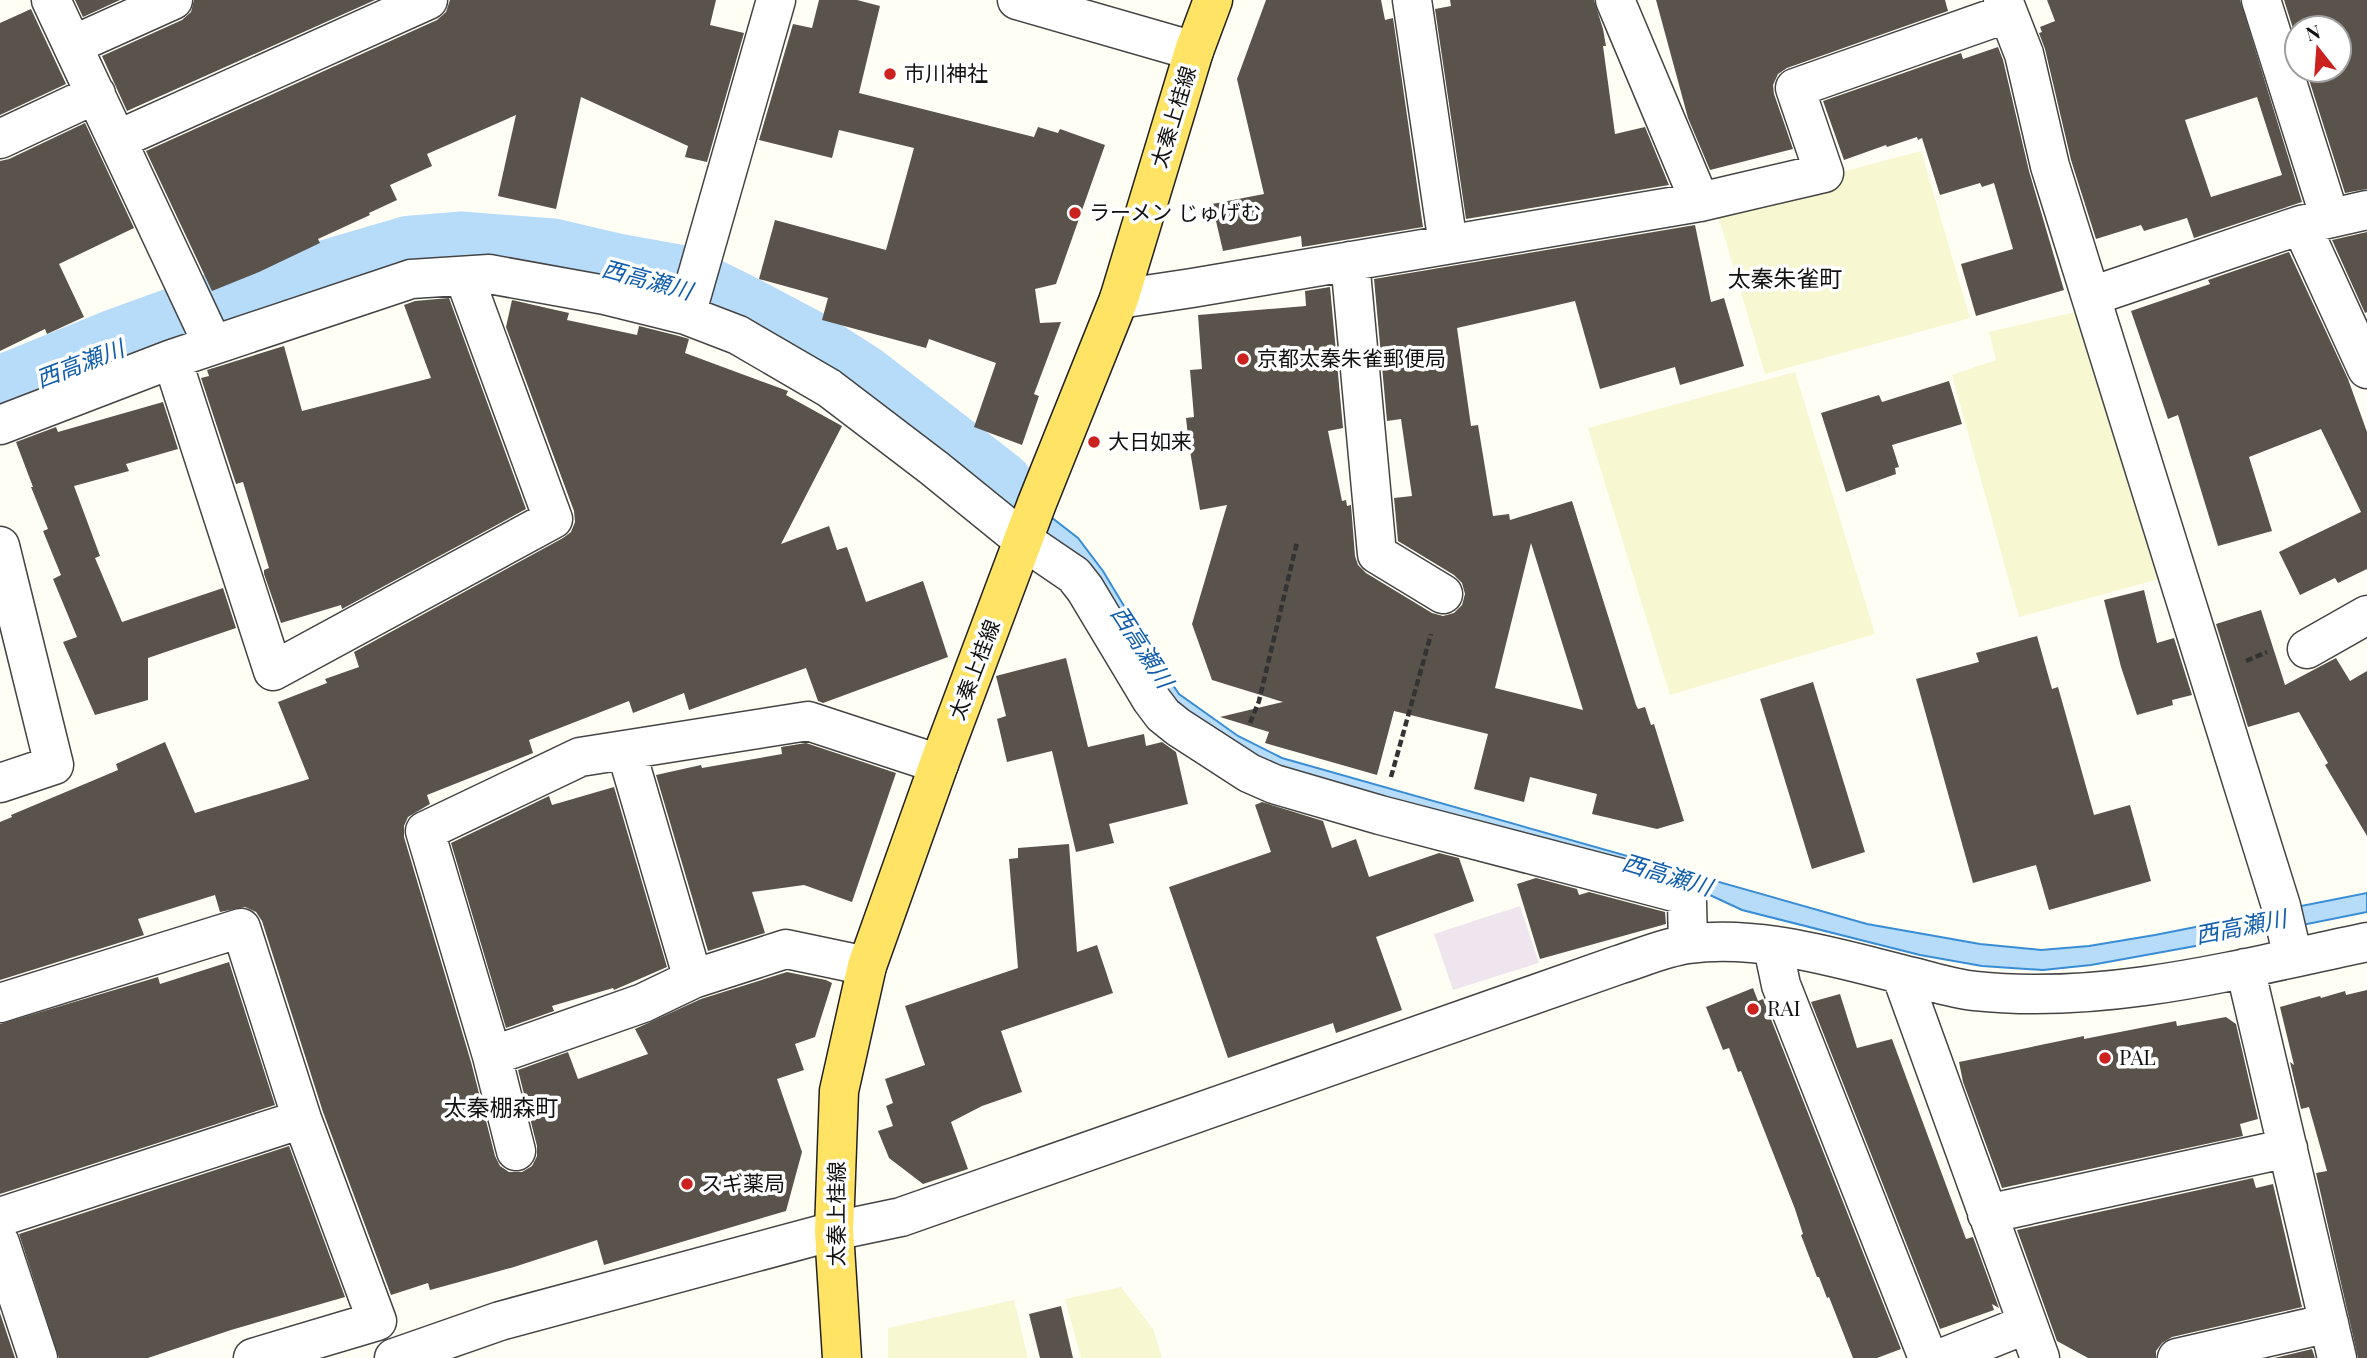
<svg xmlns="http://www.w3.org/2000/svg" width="2367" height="1358" font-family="'Playfair Display','Noto Sans JP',serif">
<rect width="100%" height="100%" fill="#fffef5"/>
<path fill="#efe5ef" d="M1520,906L1539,963L1453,990L1434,934Z"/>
<path fill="#f7f7d2" d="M1921,151L1970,318L1765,374L1717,211L1842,181L1841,172Z
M2084,310L2167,577L2019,617L1952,375L1996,360L1989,332Z
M1795,372L1875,634L1670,695L1588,428Z
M1121,1287L1153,1329L1162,1358H1081L1065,1299Z
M1014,1300L1028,1358H888V1328Z"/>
<path fill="#b6dcfa" stroke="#388dd5" stroke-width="2" d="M918,414L1078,538L1103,571L1162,669L1179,694L1238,736L1282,758L1867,924L1980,944L2041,950L2089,946L2155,935L2367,893V912L2212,943L2091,965L2043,970L1982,966L1920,955L1742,910L1695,888L1277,771L1196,726L906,429Z"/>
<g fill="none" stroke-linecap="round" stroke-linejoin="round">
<path stroke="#b6dcfa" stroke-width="77" d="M0,395L118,347L220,310L411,254L460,250L552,257L616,272L682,284L733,309L803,346L858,381L996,488"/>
</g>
<path fill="#5a534c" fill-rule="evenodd" d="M75,0H120L83,17Z
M194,0H375L127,111L102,56L182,20L191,12Z
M450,0H716L710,25L744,33L707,162L685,157L688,146L581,97L556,209L498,196L516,115L427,154L432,166L390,185L397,200L369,213L370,215L318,239L320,243L259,272L212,291L146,151L437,20L446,12Z
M819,0H857L880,6L859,93L1034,137L1038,127L1058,133L1060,129L1105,145L1056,284L1035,289L1040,323L1061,322L1034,394L1039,396L1022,445L974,427L996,363L929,339L926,348L822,320L828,298L759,279L775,220L886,250L914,148L839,130L832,158L759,140L793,24L812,28Z
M1266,0H1381L1385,20L1393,18L1423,227L1302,247L1301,236L1223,251L1212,204L1264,194L1237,79Z
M1450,0H1594L1603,29L1606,46H1603L1615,134L1645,127L1669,185L1466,219L1435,9L1451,6Z
M1656,0H1945L1948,11L1787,68L1778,74L1773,85L1774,94L1793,149L1710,170L1688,118Z
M2047,0H2240L2302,202L2194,238L2187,218L2144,231L2141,225L2096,239L2071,160L2045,49L2039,33L2042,32L2040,27L2055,21ZM2257,97L2282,175L2211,197L2185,120Z
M2284,0H2367V189L2345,193L2306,70H2339V28H2297V41Z
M31,9L66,84L0,115V23Z
M1998,47L2003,60L2029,171L2064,290L1976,316L1961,264L2013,249L1994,183L1982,187L1980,183L1940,195L1922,138L1918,140L1917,137L1887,147L1886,145L1844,160L1823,101L1961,53L1963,59Z
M85,123L134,228L59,264L84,317L47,334L45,329L0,351V161L9,159Z
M1695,225L1711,302L1724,298L1744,366L1680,385L1675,367L1600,389L1575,301L1457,328L1471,426L1478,425L1493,516L1509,514L1510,520L1572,501L1636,705L1638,709L1645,707L1651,725L1654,724L1684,821L1657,829L1592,814L1597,794L1530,777L1524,802L1474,789L1488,734L1394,711L1377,775L1265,743L1269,732L1220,717L1283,702L1212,680L1192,624L1227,505L1200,510L1189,445L1186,418L1194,417L1190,370L1202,369L1198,315L1306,306L1305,291L1330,287L1343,428L1328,431L1342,501L1346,500L1347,506L1351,505L1355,556L1358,565L1366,573L1432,613L1443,616L1454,613L1462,605L1465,594L1462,583L1454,575L1398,541L1394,498L1412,496L1401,419L1387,421L1374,279ZM1531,543L1583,710L1495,688Z
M2367,232V312L2365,313L2332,240Z
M2289,252L2348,379L2367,432V569L2338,583L2335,578L2300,595L2279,552L2361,512L2321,429L2249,457L2272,531L2218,546L2178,415L2168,419L2131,311L2210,284L2208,280Z
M449,298L526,509L342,609L341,605L281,623L264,574V570L269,568L243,482L236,484L201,378L209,376L207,370L284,346L302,411L431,378L404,305L415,301Z
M512,300L569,313L567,320L637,335L639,326L679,336L689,339L685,353L788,391L786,395L842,426L781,544L829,526L837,550L847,547L866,602L923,581L948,657L823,703L818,701L806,668L689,710L684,693L633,713L629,701L529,740L533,753L427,795L430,804L408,817L404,826V837L471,1062L495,1156L500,1166L509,1172H522L532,1166L537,1156V1146L518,1070L568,1052L578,1079L648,1054L635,1029L701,999L787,972L826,980L832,983L815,1037L795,1044L804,1070L777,1079L802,1152L786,1211L604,1265L597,1240L514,1267L430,1290L428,1283L391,1295L323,1112L262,921L256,912L245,907L220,912L215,895L138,919L144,935L0,980V822L12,817L11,815L118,770L116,764L165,742L195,813L309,779L278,702L327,683L325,679L359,667L354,652L563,538L571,532L575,522L574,511L506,327Z
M1949,381L1962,424L1892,445L1899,467L1895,468L1896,474L1846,492L1821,413L1879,395L1882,402Z
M163,402L178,449L126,464L129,471L74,486L100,556L95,558L122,622L223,588L236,628L148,658V700L95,715L63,642L77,637L53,579L61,575L43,531L48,529L31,487H33L16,442L56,427L58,432Z
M2144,590L2157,643L2174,638L2192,695L2172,700L2173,705L2137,715L2121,667L2104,600Z
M2261,610L2285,685L2336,658L2350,681L2367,671V836L2325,765L2328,763L2299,712L2248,727L2216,624Z
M2037,636L2052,689L2058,687L2094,815L2130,805L2151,881L2049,910L2036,865L1973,883L1916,679L1979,662L1976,653Z
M1066,658L1088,747L1144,734L1146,746L1162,742L1176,752L1188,804L1109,824L1114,843L1076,852L1052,751L1007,762L997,719L1006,716L996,676Z
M1813,682L1865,852L1812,869L1760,699Z
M806,743L896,773L852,902L804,885L752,892L765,933L708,951L656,775L701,765L702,768L782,754L781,747Z
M614,787L667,967L614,990L613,988L552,1006L554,1011L506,1028L451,843L549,796L552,805Z
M1262,802L1323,821L1332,848L1356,839L1369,877L1439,853L1459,858L1474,901L1376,937L1402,1010L1336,1033L1333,1023L1228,1058L1169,887L1271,852L1255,805Z
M1069,844L1077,952L1097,945L1113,993L1001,1031L1022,1092L982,1106L951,1122L968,1169L923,1184L889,1158L878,1131L893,1126L886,1106L893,1103L885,1079L925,1065L905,1006L1018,968L1009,859L1018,858V848Z
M1536,878L1577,889L1579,895L1589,892L1665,912L1666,924L1540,959L1517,884Z
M229,962L275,1105L0,1194V1024L158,977L160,984Z
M1753,988L1758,1001L1763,999L1901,1349L1877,1358H1853L1829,1297L1827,1298L1819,1277H1817L1801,1235L1803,1234L1795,1209L1741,1071L1738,1072L1729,1048L1723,1050L1706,1007Z
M2367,990V1358H2358L2316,1173L2327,1171L2309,1107L2301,1109L2290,1062L2294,1065L2280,1007L2320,996L2321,998L2345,991L2346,995Z
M1840,994L1857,1048L1892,1039L1966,1239L1973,1237L1999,1308L1992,1304L1994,1310L1940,1329L1811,1002Z
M2226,1017L2236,1024L2258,1119L2240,1124L2243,1136L2002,1188L1963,1082L1959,1062L2084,1036V1039L2176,1021L2177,1026Z
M289,1146L345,1297L231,1330L148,1358H59L19,1234Z
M2253,1178L2256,1188L2273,1184L2302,1307L2172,1337L2162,1343L2156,1351V1358H2088L2057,1341L2017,1230Z
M1061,1306L1073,1358H1040L1029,1314Z
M0,1313L15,1358H0Z
M2312,1349L2315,1358H2274Z"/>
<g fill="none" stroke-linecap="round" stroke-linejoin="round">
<g stroke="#444" stroke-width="41">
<path id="minor" d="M51,0L213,345
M1017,0L1194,51
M1412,0L1448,244
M1615,0L1700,202
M2003,0L2024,54L2050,166L2281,906L2293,958
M2261,0L2330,218
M73,45L173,0
M0,139L96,94
M117,140L428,0
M2301,225L2367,369
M1350,261L1377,554L1443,594
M2092,296L2301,225L2367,210
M1119,299L1192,288L1700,202L1824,173L1795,88L2008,13
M686,315L776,0
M172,359L273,671L553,519L464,276
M0,425L172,359L411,279L489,274L605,295L686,315L738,335L829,388L934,468L1024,541L1074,575L1085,589L1151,699L1163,715L1178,727L1249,773L1274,784L1380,815L1682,894L1687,902L1688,944
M0,546L54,765L0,783
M2307,649L2367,615
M626,750L693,979
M1773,947L1781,985L1928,1358
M2245,968L2337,1358
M1901,974L2040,1358
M0,1003L241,928L302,1119L377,1321L253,1358
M492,1056L643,1003L693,979L786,949L867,966
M516,1151L492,1056L425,831L580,757L808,721L939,764
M1987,1214L2288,1148
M0,1217L302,1119
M0,1243L38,1358
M394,1358L500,1321L834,1231L901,1217L1618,965C1641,958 1665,947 1689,944C1761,934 1843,960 1913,977C1933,982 1954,989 1975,991C2107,1005 2239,969 2367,942
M1942,1358L2027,1324
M2177,1358L2329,1323"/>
</g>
<g stroke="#222" stroke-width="41">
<path id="major" d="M842,1358L834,1231L839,1091L867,966L939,764L1037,503L1119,299L1194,51L1213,0"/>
</g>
<path stroke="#333" stroke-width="4.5" stroke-dasharray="7 3.5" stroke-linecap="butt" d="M2246,661L2267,652
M1250,723L1259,701L1297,542
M1391,777L1431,634"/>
<use href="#minor" stroke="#fff" stroke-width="38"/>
<use href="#major" stroke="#ffe365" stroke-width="38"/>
</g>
<g fill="#cb221f" stroke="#fff" stroke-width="2.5">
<circle cx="890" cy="74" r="7"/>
<circle cx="1075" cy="213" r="7"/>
<circle cx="1243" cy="359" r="7"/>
<circle cx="1094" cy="442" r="7"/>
<circle cx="1753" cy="1009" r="7"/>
<circle cx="2105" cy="1058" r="7"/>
<circle cx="687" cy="1184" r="7"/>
</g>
<g text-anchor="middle" stroke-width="7" stroke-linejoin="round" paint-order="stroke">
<g font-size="21" fill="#111" stroke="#fff" text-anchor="start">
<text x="904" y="81">市川神社</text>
<text x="1089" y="220">ラーメン じゅげむ</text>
<text x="1257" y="366">京都太秦朱雀郵便局</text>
<text x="1108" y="449">大日如来</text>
<text x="1767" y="1016">RAI</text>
<text x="2119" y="1065">PAL</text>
<text x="701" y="1191">スギ薬局</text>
</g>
<g font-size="21" fill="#111" stroke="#fff">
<text transform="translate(1174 117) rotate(-73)" y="7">太秦上桂線</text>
<text transform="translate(975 670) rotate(-69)" y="7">太秦上桂線</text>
<text transform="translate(837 1214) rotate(-90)" y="7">太秦上桂線</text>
</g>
<g font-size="23" fill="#111" stroke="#fff">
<text x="1785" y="287">太秦朱雀町</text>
<text x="501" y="1116">太秦棚森町</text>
</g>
<g font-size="23" font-style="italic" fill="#115eac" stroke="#fff">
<text transform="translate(647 280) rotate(15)" y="8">西高瀬川</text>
<text transform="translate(80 364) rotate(-21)" y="8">西高瀬川</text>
<text transform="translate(1142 647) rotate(57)" y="8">西高瀬川</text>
<text transform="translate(1667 875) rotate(17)" y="8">西高瀬川</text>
<text transform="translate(2241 927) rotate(-11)" y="8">西高瀬川</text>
</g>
</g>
<g transform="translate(2318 49) rotate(343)"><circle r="33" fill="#ffffff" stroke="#a0a0a0" stroke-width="2"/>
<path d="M0-5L12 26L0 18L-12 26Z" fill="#cb221f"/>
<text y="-10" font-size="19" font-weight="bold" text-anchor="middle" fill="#111111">N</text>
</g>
</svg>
